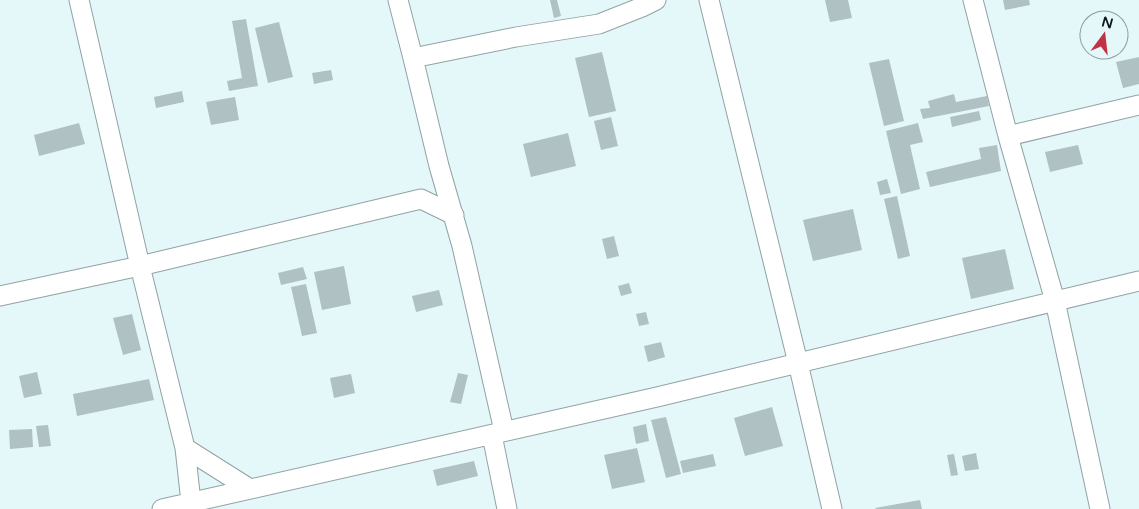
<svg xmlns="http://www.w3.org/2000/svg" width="1139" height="509" font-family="'Varela Round',sans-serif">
<rect width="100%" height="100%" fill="#e4f7f9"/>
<path fill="#b0c1c4" d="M550,0H557L561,16L554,18Z
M825,0H848L852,18L830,22Z
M1003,0H1029L1030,5L1005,10Z
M246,19L258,86L229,91L227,81L242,78L232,21Z
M279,22L293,77L268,83L255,28Z
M602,52L616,111L589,117L575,58Z
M1139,57V84L1123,88L1116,62Z
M889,59L904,121L884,126L869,63Z
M331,70L333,80L314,84L312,73Z
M182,91L184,102L156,108L154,97Z
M954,94L956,102L987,96L989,106L923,119L920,109L930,108L928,101Z
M235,97L239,120L211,125L206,102Z
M979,111L981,120L952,127L950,117Z
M611,117L618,146L601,150L594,121Z
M79,123L85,144L39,156L34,135Z
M918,123L923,142L910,145L920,189L901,194L886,131Z
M568,133L576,166L531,177L523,144Z
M997,145L1001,171L930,187L926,172L981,159L979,148Z
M1078,145L1083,164L1050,172L1045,152Z
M887,179L891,193L880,195L877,182Z
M897,196L910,256L898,259L884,199Z
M853,209L862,250L813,261L803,220Z
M614,236L619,256L607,259L602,239Z
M1005,249L1014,289L971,299L962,258Z
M344,266L351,304L322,310L314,272Z
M303,267L307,279L281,285L278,273Z
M629,283L632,293L621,296L618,286Z
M306,284L317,333L302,336L291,287Z
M439,290L443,305L416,312L412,296Z
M646,312L649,324L639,326L636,314Z
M132,314L141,350L123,355L113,318Z
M661,342L665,357L648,362L644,346Z
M37,372L42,394L24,398L19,376Z
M458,373L468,375L461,404L450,402Z
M351,374L355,393L334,398L330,378Z
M149,379L154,400L77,416L73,394Z
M772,407L783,446L745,456L734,418Z
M666,417L681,474L666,478L651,420Z
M646,424L649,441L636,444L633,427Z
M48,425L51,446L39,447L36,426Z
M32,429L33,447L10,449L9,430Z
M637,448L645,482L612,489L604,455Z
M976,453L979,469L965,471L962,456Z
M713,454L716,466L683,473L680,461Z
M954,454L958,475L951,476L947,455Z
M474,461L478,476L437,486L433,470Z
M920,500L922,509H876L875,508Z"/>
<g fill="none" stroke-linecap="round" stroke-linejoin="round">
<g stroke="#91a2a5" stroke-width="21">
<path id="minor" d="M79,0L140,266L185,448L191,502
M398,0L413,58L439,166L462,246L504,431
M709,0L798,363L832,509
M973,0L1008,136L1055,301L1100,509
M413,58L516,37L599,24L642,7L656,0
M1008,136L1139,105
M0,296L140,266L421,199L454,215
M492,435L507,509
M185,448L250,489
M162,509L657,397L1139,281"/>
</g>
<use href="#minor" stroke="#fff" stroke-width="19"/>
</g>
<g transform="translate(1104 35) rotate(15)"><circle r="24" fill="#e4f7f9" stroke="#909e9f"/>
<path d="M0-4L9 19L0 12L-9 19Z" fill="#c23144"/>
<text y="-8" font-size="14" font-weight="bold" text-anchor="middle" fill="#111819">N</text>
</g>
</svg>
